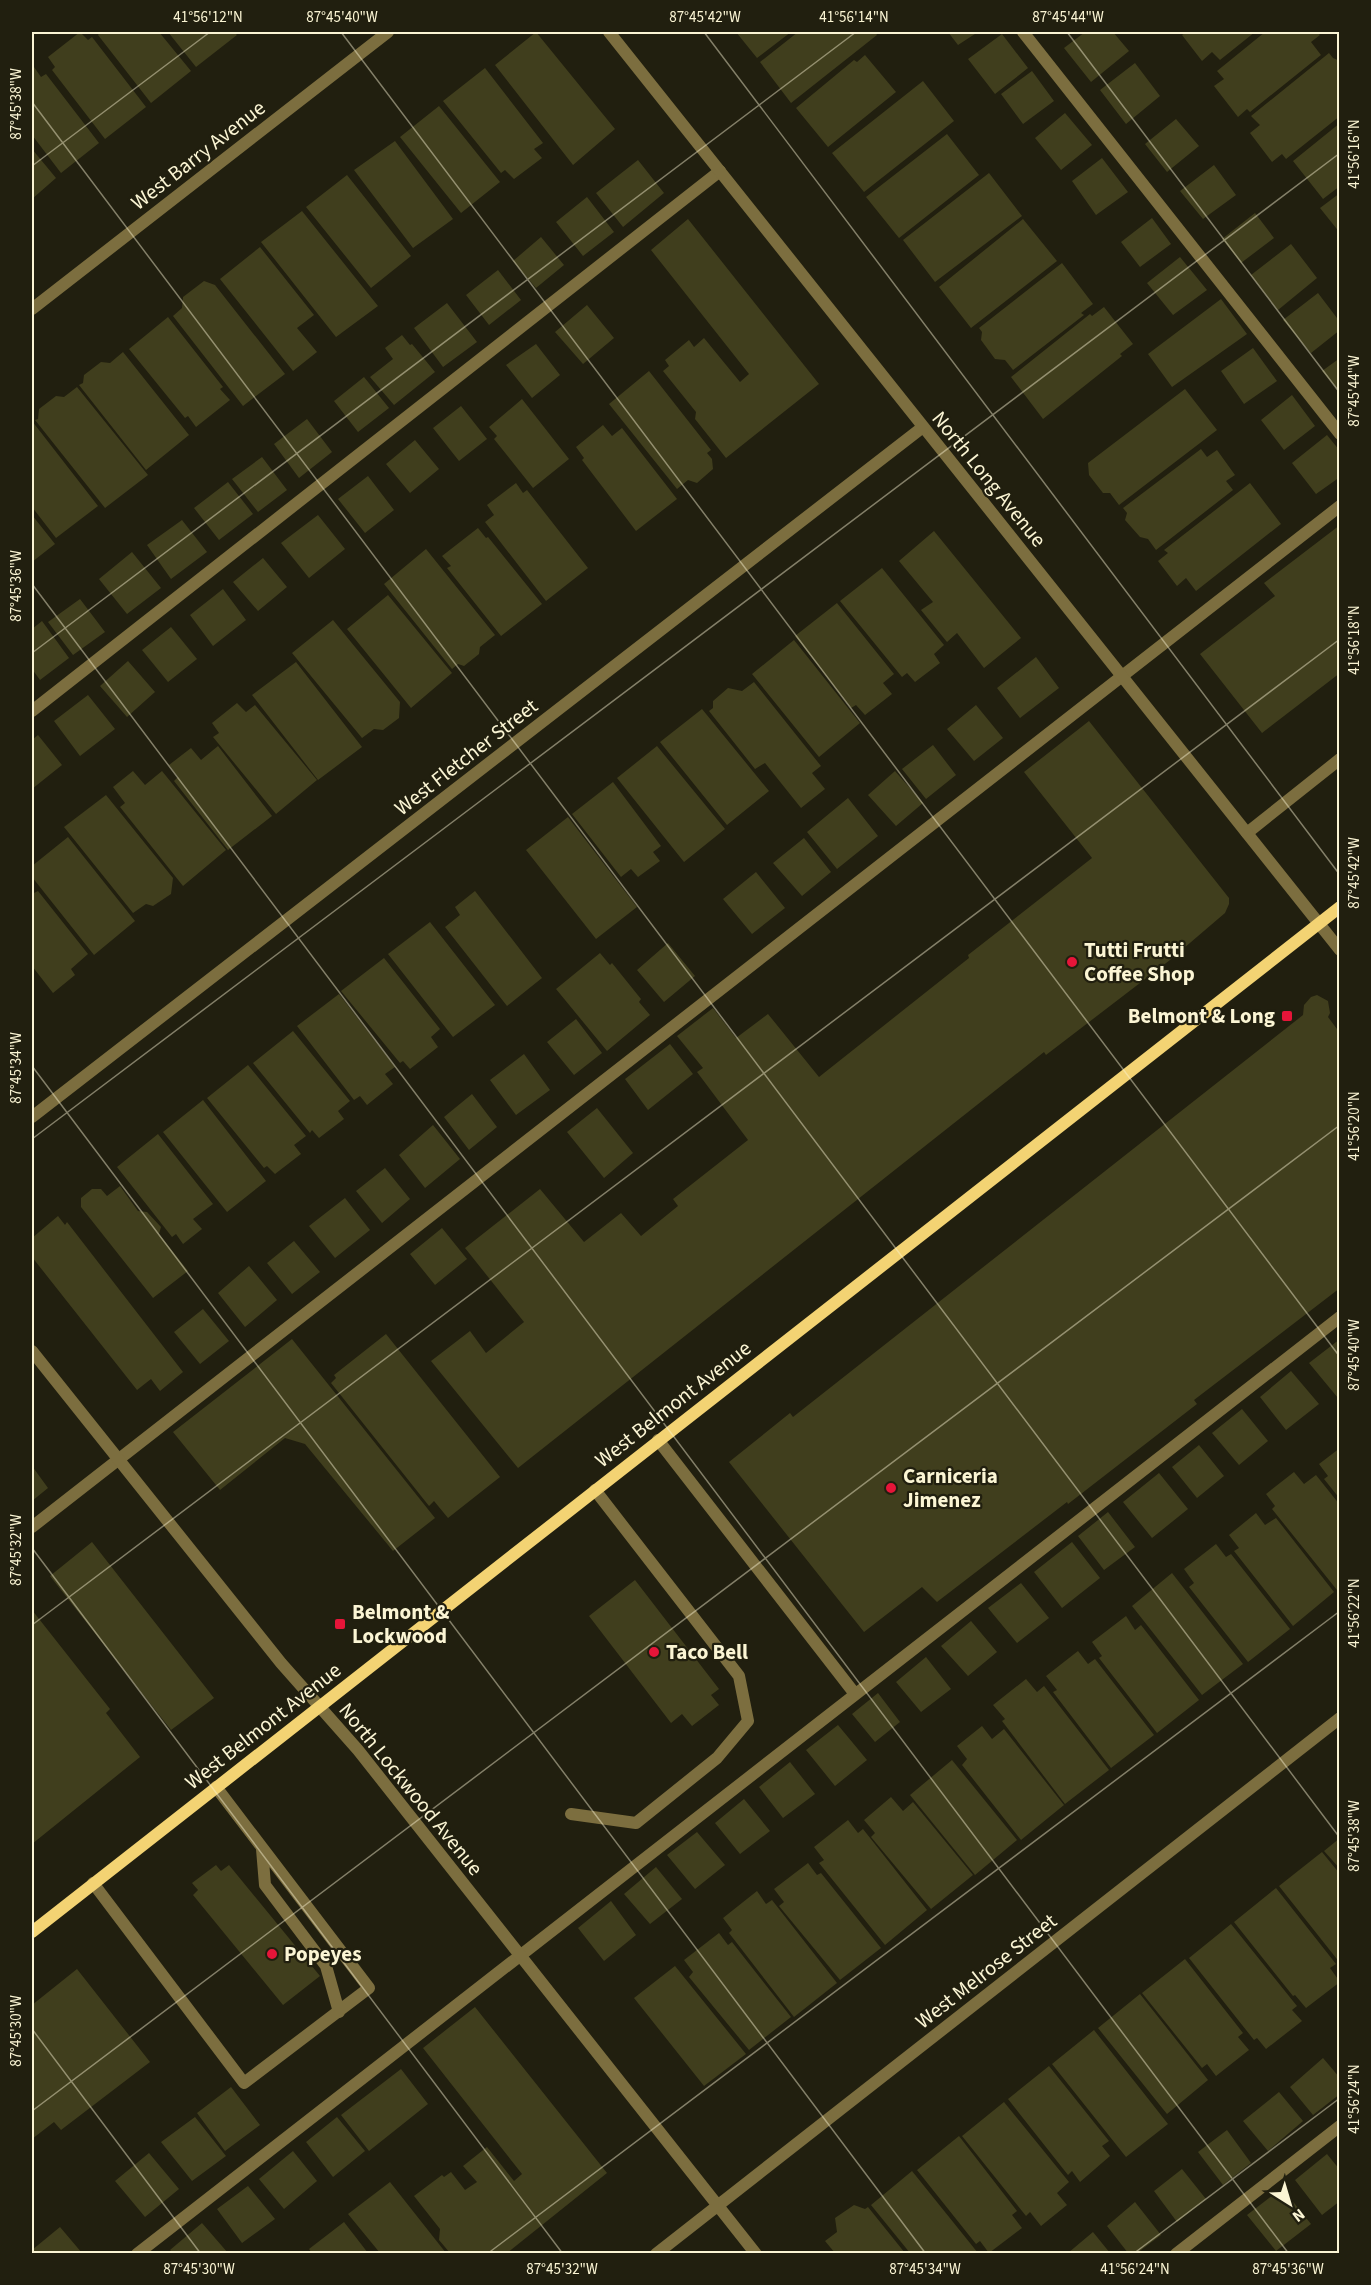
<svg xmlns="http://www.w3.org/2000/svg" width="1371" height="2285" font-family="'Source Sans 3',sans-serif">
<rect width="100%" height="100%" fill="#211f0f"/>
<path fill="#403e1d" d="M80,32L88,40L92,37L146,107L105,139L52,70L55,67L48,57Z
M100,32H159L191,71L151,103L98,35Z
M168,32H234L237,35L196,67Z
M536,32L615,129L573,165L495,65Z
M736,32H791L757,58Z
M798,32H875L877,35L791,103L760,62Z
M948,32H978L958,45Z
M1085,32H1113L1129,51L1091,82L1064,48Z
M1186,32H1255L1220,60L1212,52L1202,61L1182,35Z
M1265,32H1317L1320,35L1311,42L1321,55L1250,112L1247,109L1238,117L1214,86L1224,79L1217,71Z
M1002,34L1028,68L995,94L968,59Z
M1329,53L1333,58L1340,61V116L1286,159L1282,154L1272,162L1250,133L1260,125L1251,116Z
M865,55L896,92L828,147L796,108L854,60L857,62Z
M1135,63L1160,96L1126,124L1100,90Z
M34,67L41,77L46,74L99,143L61,173L32,135V70Z
M485,68L543,143L534,149L542,158L514,179L505,170L501,173L443,101Z
M1032,71L1054,101L1023,124L1001,94Z
M923,81L954,121L864,192L832,153Z
M439,106L500,182L461,213L400,137Z
M1065,113L1092,145L1061,170L1035,138Z
M1176,119L1199,146L1167,172L1145,144Z
M1340,123V186L1323,199L1293,161Z
M947,134L979,175L899,238L866,197Z
M395,141L453,219L413,248L354,170Z
M32,149L56,178L32,199Z
M1102,158L1128,192L1096,215L1072,181Z
M638,160L664,193L623,227L596,193Z
M1214,165L1236,195L1203,219L1180,191Z
M989,173L1022,216L935,282L903,240Z
M347,175L411,256L371,288L306,207Z
M1340,193V233L1320,208Z
M587,197L614,232L583,256L556,222Z
M302,211L378,306L336,337L261,242Z
M1255,213L1274,238L1241,263L1222,239Z
M1152,218L1171,244L1140,267L1121,242Z
M688,219L819,384L726,458L695,419L696,412L663,371L669,366L665,360L689,340L694,347L704,338L740,382L749,374L651,250Z
M1023,219L1057,261L971,328L939,287Z
M541,237L564,265L536,288L513,261Z
M1291,244L1317,278L1278,310L1251,275Z
M260,247L314,315L297,328L317,352L293,371L220,279Z
M1180,257L1207,290L1173,315L1147,283Z
M1062,263L1093,304L1081,313L1084,315L1013,370L1005,360L995,359L981,340L982,332L979,328Z
M498,270L521,300L489,325L466,295Z
M204,281L215,285L285,374L243,406L173,316L182,308L183,297Z
M1318,293L1340,322V330L1311,353L1283,320Z
M1221,299L1247,334L1172,387L1148,354Z
M447,303L477,342L443,367L414,328Z
M587,305L614,338L583,364L555,332Z
M1104,307L1133,344L1120,354L1122,356L1043,419L1011,377L1090,314L1092,316Z
M168,317L223,387L220,389L230,400L196,427L188,416L185,418L129,349Z
M402,335L410,345L412,344L435,372L394,405L370,377L393,359L385,348Z
M536,344L560,375L532,398L506,365Z
M1253,348L1277,381L1244,404L1221,371Z
M123,352L189,435L146,470L79,385L83,383L84,375L101,362L110,363Z
M1340,358V392L1322,371Z
M649,371L711,450L707,453L712,459L713,469L697,483L688,480L677,489L609,404Z
M364,377L389,408L358,432L334,401Z
M77,387L148,475L105,508L35,420L38,419L39,409L56,396L64,397Z
M1185,389L1217,430L1119,505L1110,493H1103L1089,475L1088,463Z
M1292,395L1315,426L1284,450L1261,420Z
M522,399L569,459L533,488L494,439L497,436L489,427Z
M461,406L487,439L459,461L433,428Z
M307,419L332,452L299,478L274,444Z
M32,421L98,506L56,538L32,507Z
M603,425L612,436L622,428L677,499L636,531L582,460L584,458L576,447Z
M1327,435L1340,451V477L1316,494L1292,463Z
M415,440L439,469L410,493L386,464Z
M1201,449L1207,457L1217,450L1235,475L1226,481L1233,490L1156,550L1148,539L1140,537L1125,520L1127,513L1123,508Z
M262,457L287,490L258,512L232,479Z
M368,476L394,510L365,533L338,499Z
M228,482L253,514L219,540L194,508Z
M516,483L523,493L527,490L588,568L546,601L485,522L494,515L487,505Z
M1250,483L1281,524L1196,591L1186,578L1177,586L1158,561L1168,553L1164,550Z
M32,515L55,544L32,562Z
M318,515L345,549L309,578L281,543Z
M182,520L207,552L171,579L147,545Z
M1340,525V673L1262,733L1200,654L1275,596L1264,583Z
M478,528L486,538L488,537L542,604L501,636L447,568L451,566L442,556Z
M934,531L1021,638L984,668L957,633L947,642L921,610L933,602L899,561Z
M426,549L495,635L480,647L479,654L464,666L458,664L452,669L384,584Z
M132,552L161,588L127,614L99,579Z
M263,558L287,587L258,611L233,582Z
M882,568L944,645L934,654L940,663L915,682L907,673L902,677L840,601Z
M223,589L246,620L213,646L190,615Z
M388,595L452,673L411,708L347,629Z
M80,599L105,632L73,655L48,622Z
M837,603L894,674L883,683L892,694L865,715L856,705L851,708L795,636Z
M333,620L400,702L399,718L383,730L374,729L362,738L292,653Z
M42,621L69,658L40,680L32,669V629Z
M171,627L197,659L168,682L142,650Z
M794,640L860,723L819,757L752,674Z
M1036,657L1059,688L1020,718L997,688Z
M128,661L155,692L127,717L100,686Z
M296,662L362,747L318,780L252,695Z
M754,682L821,766L812,773L825,789L801,808L765,763L755,769L709,711L713,708V701L728,688L742,691Z
M88,695L115,729L80,756L54,721Z
M237,703L246,712L255,705L317,780L276,814L213,737L219,733L212,723Z
M976,705L1003,738L974,761L947,729Z
M702,709L769,791L727,825L660,742Z
M1089,721L1229,898V904L1225,913L1170,960L1046,1055L1044,1052L518,1468L431,1361L470,1331L486,1353L524,1322L465,1248L540,1189L584,1242L621,1213L641,1236L678,1206L673,1199L748,1140L697,1072L703,1068L677,1036L713,1008L736,1038L768,1014L819,1077L969,958L968,955L1092,858L1024,772Z
M38,735L62,765L32,789V740Z
M933,745L956,775L926,799L902,769Z
M218,746L272,816L228,850L174,781L178,777L169,765L191,748L201,760Z
M657,746L725,829L684,862L617,778Z
M133,771L145,785L162,771L226,850L183,886L120,807L125,803L113,787Z
M895,771L923,803L896,826L868,795Z
M613,782L661,846L653,852L660,861L638,877L631,869L621,877L572,814Z
M106,795L173,878L171,894L153,906L146,904L133,913L64,827Z
M848,798L878,836L837,869L807,832Z
M568,817L637,907L596,939L526,850Z
M68,837L135,921L94,955L32,877V866Z
M804,838L831,872L802,896L773,863Z
M756,872L785,908L752,934L723,899Z
M32,889L34,893L38,891L88,954L71,969L75,975L53,993L32,966Z
M475,891L542,978L507,1006L445,927L460,915L455,907Z
M430,922L495,1005L453,1037L388,954Z
M668,943L695,976L664,1002L637,970Z
M600,953L610,965L612,963L641,999L639,1002L650,1015L607,1051L556,989Z
M384,958L440,1029L431,1037L438,1047L410,1069L403,1061L400,1063L341,991Z
M339,994L395,1067L385,1074L393,1084L367,1105L360,1096L354,1100L297,1026Z
M1317,995L1328,1001L1330,1013L1328,1017L1340,1033V1288L1194,1400L1197,1404L1068,1504L1067,1502L937,1602L922,1587L864,1632L729,1462L790,1413L793,1417L1303,1015L1304,1005L1311,997Z
M576,1019L602,1053L574,1075L547,1042Z
M293,1031L350,1101L338,1111L344,1119L319,1138L312,1130L310,1133L253,1063Z
M670,1044L693,1074L648,1110L625,1079Z
M524,1054L550,1090L516,1115L490,1080Z
M248,1065L306,1136L294,1145L301,1154L275,1174L267,1166L264,1168L207,1098Z
M472,1094L497,1127L469,1150L444,1117Z
M203,1100L266,1181L227,1212L163,1132Z
M597,1108L633,1153L604,1178L567,1132Z
M433,1125L460,1159L425,1188L399,1155Z
M158,1134L213,1204L193,1219L202,1229L183,1244L176,1234L172,1237L117,1167Z
M385,1168L410,1199L382,1223L356,1191Z
M120,1186L138,1211L147,1212L161,1227L159,1234L188,1271L153,1298L81,1207V1198L92,1189H101L107,1196Z
M345,1198L370,1230L335,1258L309,1226Z
M58,1216L65,1225L67,1222L183,1372L160,1391L151,1379L137,1390L32,1257V1238Z
M442,1228L467,1259L435,1285L410,1254Z
M294,1241L320,1272L292,1294L267,1263Z
M249,1266L277,1300L245,1327L218,1293Z
M203,1309L229,1341L200,1364L174,1332Z
M386,1334L500,1477L448,1518L434,1501L429,1506L331,1383L336,1378L334,1375Z
M292,1339L435,1518L393,1551L305,1444L285,1438L220,1490L173,1432Z
M1340,1339V1397L1338,1398L1309,1363Z
M1291,1371L1319,1404L1286,1430L1260,1397Z
M1242,1409L1268,1441L1239,1465L1212,1433Z
M1199,1445L1224,1476L1197,1498L1172,1467Z
M1340,1448V1499L1324,1479L1328,1476L1319,1464Z
M32,1466L48,1488L32,1501Z
M1294,1472L1304,1484L1316,1475L1340,1505V1588L1337,1590L1272,1509L1275,1506L1266,1494Z
M1159,1473L1188,1509L1152,1538L1123,1502Z
M1108,1512L1135,1547L1104,1570L1078,1536Z
M1256,1513L1265,1525L1276,1518L1334,1592L1293,1626L1234,1551L1239,1548L1229,1535Z
M92,1542L214,1698L171,1730L50,1576Z
M1072,1542L1100,1578L1062,1608L1034,1572Z
M1216,1544L1226,1557L1231,1554L1290,1629L1248,1662L1189,1587L1194,1583L1184,1569Z
M1172,1573L1243,1664L1202,1695L1132,1606Z
M635,1580L719,1689L711,1695L719,1705L692,1726L682,1714L671,1723L589,1616Z
M1021,1583L1049,1618L1017,1643L988,1608Z
M32,1610L110,1709L106,1713L140,1757L32,1844Z
M1126,1616L1135,1630L1141,1625L1199,1700L1157,1733L1099,1658L1102,1656L1092,1642Z
M971,1621L997,1652L968,1676L941,1646Z
M1078,1651L1088,1664L1095,1659L1154,1735L1111,1768L1053,1692L1057,1690L1046,1676Z
M926,1657L951,1689L921,1712L896,1682Z
M1026,1679L1037,1692L1044,1686L1109,1770L1065,1804L1002,1721L1005,1719L993,1705Z
M878,1693L900,1722L875,1742L852,1714Z
M838,1725L867,1760L835,1786L806,1750Z
M982,1726L992,1739L1004,1729L1064,1805L1021,1840L962,1765L967,1759L957,1746Z
M952,1760L1017,1840L975,1875L910,1795Z
M790,1762L815,1794L783,1818L759,1787Z
M891,1797L903,1811L913,1802L973,1875L931,1909L871,1837L875,1833L864,1820Z
M744,1799L770,1831L740,1854L715,1823Z
M848,1820L858,1833L863,1829L927,1910L885,1945L819,1863L824,1860L814,1847Z
M697,1832L725,1865L695,1889L667,1855Z
M1340,1838V1869L1324,1851Z
M1322,1852L1340,1874V1963L1279,1886Z
M808,1863L817,1875L821,1873L881,1948L840,1980L779,1906L784,1902L774,1889Z
M216,1865L221,1871L229,1865L320,1976L283,2005L193,1895L198,1890L192,1883Z
M656,1867L682,1899L650,1924L624,1894Z
M1276,1888L1336,1964L1330,1968L1340,1982L1306,2008L1295,1995L1293,1996L1234,1922Z
M757,1891L766,1904L772,1900L837,1983L794,2017L729,1933L732,1930L723,1918Z
M611,1901L636,1935L604,1961L578,1928Z
M1231,1924L1297,2006L1292,2010L1302,2021L1266,2049L1257,2038L1254,2040L1189,1958Z
M719,1933L728,1945L732,1942L791,2017L749,2050L689,1977L693,1972L684,1960Z
M1185,1959L1243,2033L1238,2037L1249,2050L1216,2076L1207,2064L1202,2068L1142,1993Z
M675,1966L746,2054L704,2086L634,1998Z
M77,1969L150,2062L61,2130L54,2122L32,2139V2005Z
M1140,1994L1208,2080L1167,2114L1098,2028Z
M475,2007L607,2173L507,2253H450L439,2240L440,2229L414,2196L442,2175L444,2177L451,2172L465,2190L477,2182L463,2166L487,2147L514,2181L522,2174L423,2048Z
M1094,2030L1168,2124L1126,2157L1052,2064Z
M1323,2058L1340,2078V2094L1313,2115L1290,2087Z
M1049,2066L1109,2141L1102,2146L1110,2156L1080,2182L1072,2171L1068,2175L1008,2099Z
M401,2069L428,2104L369,2151L341,2115Z
M231,2087L260,2125L225,2151L197,2113Z
M1279,2092L1303,2121L1268,2151L1243,2121Z
M1004,2102L1069,2182L1057,2193L1067,2205L1041,2226L1030,2212L1026,2216L962,2136Z
M195,2117L226,2156L192,2181L161,2142Z
M337,2117L365,2151L333,2177L306,2142Z
M1227,2130L1251,2163L1223,2185L1198,2152Z
M959,2136L1017,2211L1012,2215L1022,2228L989,2253L980,2241L976,2244L917,2170Z
M293,2151L317,2181L284,2209L259,2179Z
M149,2153L179,2189L145,2217L115,2181Z
M1327,2154L1340,2170V2201L1322,2215L1295,2180Z
M1182,2169L1206,2199L1177,2222L1154,2191Z
M912,2171L978,2253H910L871,2205Z
M390,2182L446,2253H380L348,2214Z
M248,2186L275,2219L242,2243L217,2209Z
M1282,2188L1311,2224L1276,2251L1247,2215Z
M1135,2202L1161,2235L1137,2253H1128L1107,2226Z
M854,2205L865,2209L868,2207L905,2253H835L825,2241L837,2232L835,2218Z
M344,2222L368,2253H312L309,2249Z
M202,2223L228,2253H173L170,2250Z
M60,2227L82,2253H32V2250Z
M1093,2232L1110,2253H1068Z"/>
<g fill="none" stroke-linecap="round" stroke-linejoin="round">
<path stroke="#7c6e3f" stroke-width="12" d="M1023,32L1340,434
M32,711L720,171
M1247,833L1340,759
M658,1440L855,1694
M32,1527L1340,506
M571,1814L636,1823L717,1758L748,1721L739,1676L595,1490
M262,1849L265,1885L326,1966L339,2012
M93,1883L244,2083L369,1988L216,1787
M137,2254L1340,1317
M1176,2254L1340,2126"/>
<path stroke="#7c6e3f" stroke-width="12" d="M609,32L1340,950
M32,309L388,32
M32,1117L923,427
M32,1351L281,1663L358,1750L756,2254
M656,2254L1340,1718"/>
<path stroke="#f3d373" stroke-width="12" d="M32,1932L1340,907"/>
</g>
<path fill="none" stroke="#fbf5d4" stroke-width="1.5" stroke-opacity="0.45" d="M341,32L1340,1357M704,32L1340,875M1067,32L1340,393M32,102L1340,1838M32,166L210,32M32,584L1289,2254M32,653L856,32M32,1066L926,2254M32,1139L1340,153M32,1548L563,2254M32,1625L1340,639M32,2029L201,2254M32,2111L1340,1125M487,2254L1340,1611M1133,2254L1340,2098"/>
<g fill="#e61539" stroke="#211f0f" stroke-width="2">
<circle cx="1072" cy="962" r="6"/>
<rect x="1281" y="1010" width="12" height="12" rx="3"/>
<circle cx="891" cy="1488" r="6"/>
<rect x="334" y="1618" width="12" height="12" rx="3"/>
<circle cx="654" cy="1652" r="6"/>
<circle cx="272" cy="1954" r="6"/>
</g>
<g text-anchor="middle" stroke-width="4.5" stroke-linejoin="round" paint-order="stroke">
<g font-size="21" fill="#fbf5d4" stroke="#211f0f">
<text transform="translate(198 155) rotate(-38)" y="7">West Barry Avenue</text>
<text transform="translate(989 479) rotate(51)" y="7">North Long Avenue</text>
<text transform="translate(466 757) rotate(-38)" y="7">West Fletcher Street</text>
<text transform="translate(673 1404) rotate(-38)" y="7">West Belmont Avenue</text>
<text transform="translate(263 1726) rotate(-38)" y="7">West Belmont Avenue</text>
<text transform="translate(411 1789) rotate(51)" y="7">North Lockwood Avenue</text>
<text transform="translate(986 1971) rotate(-38)" y="7">West Melrose Street</text>
</g>
<g font-size="21" font-weight="bold" fill="#fbf5d4" stroke="#211f0f" text-anchor="start">
<text x="1084" y="957">Tutti Frutti<tspan x="1084" dy="24">Coffee Shop</tspan></text>
<text x="1275" y="1023" text-anchor="end">Belmont &amp; Long</text>
<text x="903" y="1483">Carniceria<tspan x="903" dy="24">Jimenez</tspan></text>
<text x="352" y="1619">Belmont &amp;<tspan x="352" dy="24">Lockwood</tspan></text>
<text x="666" y="1659">Taco Bell</text>
<text x="284" y="1961">Popeyes</text>
</g>
</g>
<rect width="1371" height="2285" fill="none" stroke="#211f0f" stroke-width="66"/>
<g transform="translate(1290 2204) rotate(143)" stroke="#211f0f" stroke-width="4.5" paint-order="stroke">
<path d="M0-4.5L10 22L0 15L-10 22Z" fill="#fbf5d4"/>
<text y="-9" font-size="16" font-weight="bold" text-anchor="middle" fill="#fbf5d4">N</text>
</g>
<rect x="33" y="33" width="1305" height="2219" fill="none" stroke="#fbf5d4" stroke-width="2"/>
<g font-size="15" text-anchor="middle" fill="#fbf5d4">
<text x="208" y="22">41°56'12"N</text>
<text x="342" y="22">87°45'40"W</text>
<text x="705" y="22">87°45'42"W</text>
<text x="854" y="22">41°56'14"N</text>
<text x="1068" y="22">87°45'44"W</text>
<text transform="translate(16 104) rotate(-90)" y="5">87°45'38"W</text>
<text transform="translate(1354 154) rotate(-90)" y="5">41°56'16"N</text>
<text transform="translate(1354 391) rotate(-90)" y="5">87°45'44"W</text>
<text transform="translate(16 586) rotate(-90)" y="5">87°45'36"W</text>
<text transform="translate(1354 640) rotate(-90)" y="5">41°56'18"N</text>
<text transform="translate(1354 873) rotate(-90)" y="5">87°45'42"W</text>
<text transform="translate(16 1068) rotate(-90)" y="5">87°45'34"W</text>
<text transform="translate(1354 1126) rotate(-90)" y="5">41°56'20"N</text>
<text transform="translate(1354 1355) rotate(-90)" y="5">87°45'40"W</text>
<text transform="translate(16 1550) rotate(-90)" y="5">87°45'32"W</text>
<text transform="translate(1354 1613) rotate(-90)" y="5">41°56'22"N</text>
<text transform="translate(1354 1836) rotate(-90)" y="5">87°45'38"W</text>
<text transform="translate(16 2031) rotate(-90)" y="5">87°45'30"W</text>
<text transform="translate(1354 2099) rotate(-90)" y="5">41°56'24"N</text>
<text x="199" y="2274">87°45'30"W</text>
<text x="562" y="2274">87°45'32"W</text>
<text x="925" y="2274">87°45'34"W</text>
<text x="1135" y="2274">41°56'24"N</text>
<text x="1288" y="2274">87°45'36"W</text>
</g>
</svg>
